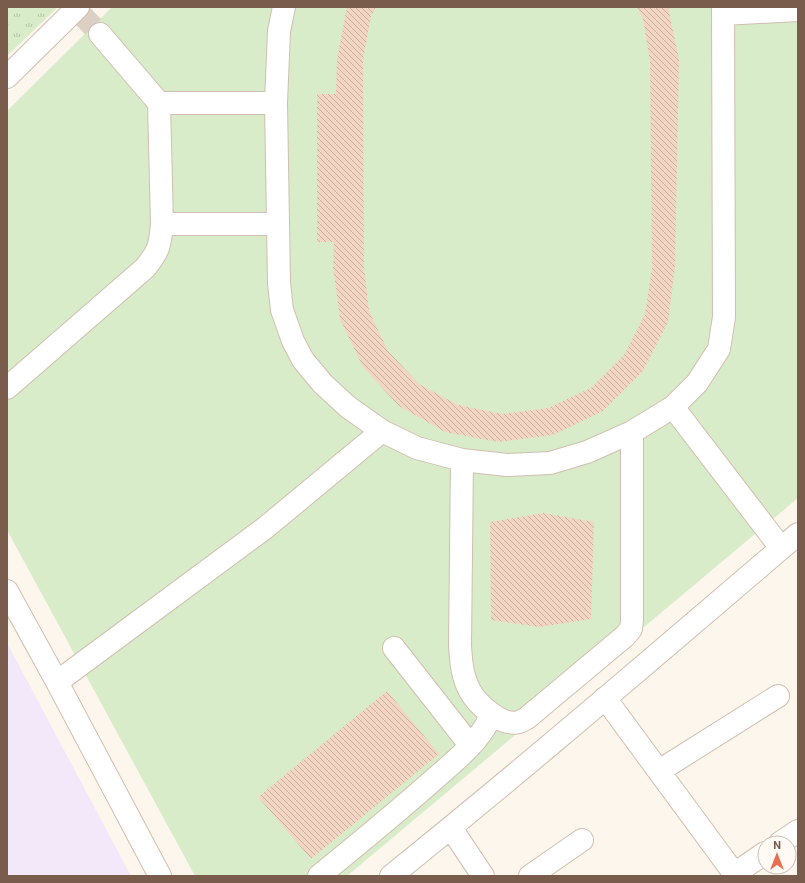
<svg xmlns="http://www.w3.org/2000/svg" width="805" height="883" font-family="Roboto,sans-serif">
<defs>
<pattern id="park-tufts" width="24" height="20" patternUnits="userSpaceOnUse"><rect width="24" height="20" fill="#d8ecc9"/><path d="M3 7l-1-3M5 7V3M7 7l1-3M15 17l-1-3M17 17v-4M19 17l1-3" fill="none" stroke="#b4c2a5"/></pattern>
<pattern id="building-back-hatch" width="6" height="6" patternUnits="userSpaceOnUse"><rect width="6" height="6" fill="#f3d5c3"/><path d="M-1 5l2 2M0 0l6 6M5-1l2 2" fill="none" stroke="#cab0a1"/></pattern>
</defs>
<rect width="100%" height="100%" fill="#fdf6ec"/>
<path fill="#f3e8fa" d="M7,643L131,876H7Z"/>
<path fill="url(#park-tufts)" d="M7,7H58L7,56Z"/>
<path fill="#d8ecc9" d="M112,7H798V498L347,876H195L7,530V111Z"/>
<path fill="url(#building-back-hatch)" d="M347,7H376L371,16L363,60L364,267L369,311L388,351L419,384L458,405L502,414L548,408L591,388L624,355L645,314L652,268L650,61L643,19L637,7H668L679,59L675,267L668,322L643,371L603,411L553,435L498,442L445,432L399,406L363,367L340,319L333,267L334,242H317V94H336L337,59Z
M543,513L594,522L591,619L539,627L491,620L490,522Z
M387,691L439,754L311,859L258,797Z"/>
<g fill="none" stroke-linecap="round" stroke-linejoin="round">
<path stroke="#dcd0c4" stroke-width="22" stroke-dasharray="22 11" stroke-linecap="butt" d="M78,11L100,34"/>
<g stroke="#d1beb0" stroke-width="24">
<path id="minor" d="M284,7L279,31L276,103L279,283L282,310L293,341L303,360L323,384L348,407L382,431L417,448L462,460L507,465L550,463L587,452L632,432L673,407L697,383L719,349L724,317L723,7
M723,14L798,10
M100,34L159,103H276
M7,77L78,7
M162,224H278
M7,388L145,268C159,251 160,246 162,224L159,103
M673,407L781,548
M462,460L460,646C461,656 461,669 465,679C466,683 468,687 470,691C477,704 502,727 519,722C522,721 525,719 527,718L625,636L631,629L632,620V432
M7,591L57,682L160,876
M394,648L470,745
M57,682L265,528L382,431
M605,698L736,876
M659,771L778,696
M451,828L483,876
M780,843L798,831
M734,874L765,853
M319,876C357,845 395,814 431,782C449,766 473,747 485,727C488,723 489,718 490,713
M391,876C529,765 663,649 798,534
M530,876L582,840"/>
</g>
<use href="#minor" stroke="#fff" stroke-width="22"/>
</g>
<rect width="805" height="883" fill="none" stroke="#7a5c4d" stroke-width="16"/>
<g transform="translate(777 855)"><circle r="19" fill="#fffaf3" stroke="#cabbb1"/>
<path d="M0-3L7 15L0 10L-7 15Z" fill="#e76f51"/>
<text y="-6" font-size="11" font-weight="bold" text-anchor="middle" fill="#7a5c4d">N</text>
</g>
</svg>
